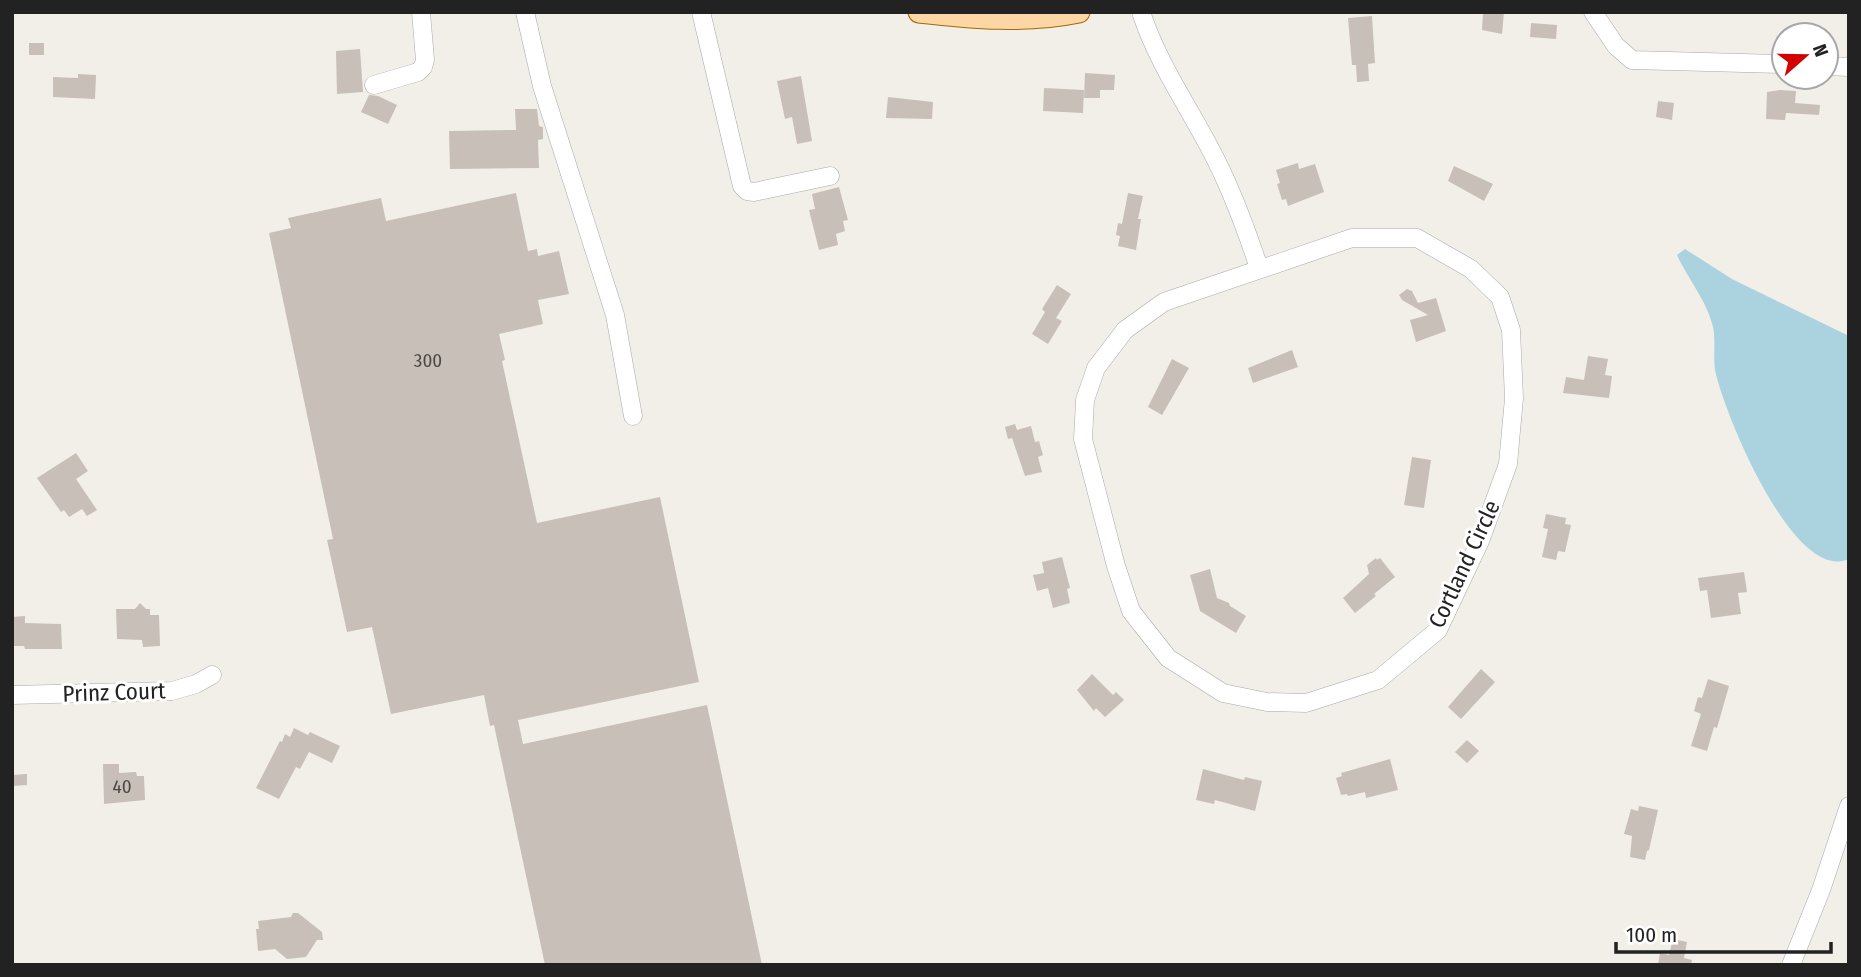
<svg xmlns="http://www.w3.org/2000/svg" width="1861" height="977" font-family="'Fira Sans Condensed',sans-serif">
<rect width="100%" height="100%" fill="#f2efe9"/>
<path fill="#aad3df" d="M1685,249L1732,279L1849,336V559C1793,584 1723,410 1715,370C1713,356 1716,341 1713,327C1707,301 1688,279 1677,255Z"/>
<path fill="#c7bfb8" d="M1483,12H1504L1502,34L1482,30Z
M1372,16L1375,63L1368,64L1369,81L1357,82L1356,65H1352L1348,18Z
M1531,23L1557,25L1556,39L1530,37Z
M29,43H44V55H29Z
M360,49L363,92L337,94L336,51Z
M1085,73L1115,75L1114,90H1100V98H1084Z
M78,74L96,75L95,99L53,97V77L78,78Z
M801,76L812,141L797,144L792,117L785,119L777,81Z
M1044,88L1084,90L1083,113L1043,111Z
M1780,90L1796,91L1795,103L1820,105L1819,115L1786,113L1785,120L1766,119L1767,92Z
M369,95L378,96L397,105L388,124L361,112Z
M888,97L933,102L932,119L886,118Z
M1658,101L1674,103L1672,120L1656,117Z
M515,109H537L539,126L543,127V139L538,140L539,168L450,169L449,131L516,130Z
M1298,163L1299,169L1315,164L1324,192L1288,206L1286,199L1282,200L1277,184L1280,183L1276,170Z
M1454,166L1493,184L1484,201L1448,181Z
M839,187L848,220L843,221L845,231L836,234L838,245L819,250L809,210L815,209L812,194Z
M516,193L528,251L537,249L538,256L559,251L569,294L538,300L543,324L499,334L505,360L502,361L537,523L660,497L699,682L518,720L523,744L707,705L762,965H545L494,725L490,726L484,695L391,714L372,627L347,632L327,540L333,539L269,233L291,228L288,218L381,198L386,221Z
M1128,193L1143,196L1138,219H1141L1136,250L1118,246L1120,236L1116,235L1118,223L1122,224Z
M1057,285L1071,294L1056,318L1062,321L1048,344L1032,334L1045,312L1042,309Z
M1407,289L1412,291L1418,303L1436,298L1446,331L1416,342L1410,320L1428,315L1402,300L1399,295Z
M1292,350L1298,367L1253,383L1248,368Z
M1588,356L1608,359L1605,375L1612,376L1609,398L1563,393L1566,377L1584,380Z
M1172,359L1189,368L1162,415L1148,407Z
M1015,424L1017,430L1031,426L1035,442L1039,441L1043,455L1038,457L1042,472L1025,476L1012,438L1008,439L1005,427Z
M76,453L88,471L76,479L97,510L87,516L82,509L69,517L64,510L61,512L37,478Z
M1412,457L1431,460L1424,508L1404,505Z
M1546,514L1566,518L1565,524L1571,525L1565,552L1558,551L1556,560L1542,557L1548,529L1543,528Z
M1062,557L1070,588L1067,589L1070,603L1053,608L1048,588L1037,591L1033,575L1044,573L1042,562Z
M1376,558L1377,560L1380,558L1395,577L1374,594L1376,596L1355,613L1343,598L1369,574L1367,565Z
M1210,569L1217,598L1229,603L1230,606L1246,616L1236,633L1200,611L1190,575Z
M1744,572L1747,592L1738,593L1741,614L1711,618L1707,590L1700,591L1698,578Z
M140,603L146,609H150V615H159L160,646L143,647L142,640L117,639L116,609H135Z
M25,616V623L61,624L62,649H25L24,646H13L12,617Z
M1481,669L1495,682L1461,719L1448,707Z
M1092,674L1113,695L1116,692L1124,700L1105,717L1096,708L1094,711L1077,690Z
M1708,679L1729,686L1717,728L1714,727L1707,751L1691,746L1701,714L1694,711L1698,697L1702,698Z
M294,728L308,735L310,732L340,746L332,763L309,752L300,769L296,767L279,799L256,788L280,741L282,742L285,734L290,737Z
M1467,740L1479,751L1467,763L1455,752Z
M1390,759L1398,790L1366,798L1365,792L1348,796L1347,794L1341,795L1336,778L1342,776L1341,773Z
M103,764H119V773L136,772L137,776H144L145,800L104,804Z
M1203,769L1244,780L1245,777L1262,781L1255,811L1215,800L1214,804L1196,800Z
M27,774V785L12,786V775Z
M1639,806L1658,810L1649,850L1647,851L1645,860L1630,857L1632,836L1624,834L1631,809L1638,811Z
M293,913H298L322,932L323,940H317L306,957L287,959L275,949L258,951L256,929H259L258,921L291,917Z
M1673,939L1687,942L1684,958L1692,960L1691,965H1658L1660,953L1669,955Z"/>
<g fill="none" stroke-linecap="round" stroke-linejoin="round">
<g stroke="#a9a9a9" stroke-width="19">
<path id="minor" d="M525,12L542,86L615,315L633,416
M701,12L742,186L747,191L754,192L830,176
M1141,12C1159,67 1192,111 1217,162C1234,196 1247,232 1259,268
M1593,12L1616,46L1632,60L1784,64
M1826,66L1849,67
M374,85L418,72L423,67L425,60L421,12
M1352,238H1417L1471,269L1500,297L1511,330L1514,398L1508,464L1480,541L1438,630L1378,680L1306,703L1267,702L1223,693L1168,658L1131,611L1116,566L1083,439L1085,400L1096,368L1125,330L1164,302Z
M12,695L172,691L196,684L212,675
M1791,965L1821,890L1849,806"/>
</g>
<g stroke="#a06b00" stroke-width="23">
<path id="major" d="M919,12C972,18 1026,23 1079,12"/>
</g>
<use href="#minor" stroke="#fff" stroke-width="18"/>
<use href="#major" stroke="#fcd6a4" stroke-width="21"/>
</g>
<g text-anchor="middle" stroke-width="6" stroke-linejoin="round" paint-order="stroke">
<g font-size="19" fill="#4b4948">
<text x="428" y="367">300</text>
<text x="122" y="793">40</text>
</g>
<g font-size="23" fill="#222" stroke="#fff">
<text transform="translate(1464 564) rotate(-65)" y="8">Cortland Circle</text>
<text transform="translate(114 692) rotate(-2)" y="8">Prinz Court</text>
</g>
</g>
<rect width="1861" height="977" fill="none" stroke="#222222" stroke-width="28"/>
<g transform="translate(1805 56) rotate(70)"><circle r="33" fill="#ffffff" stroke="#a7a7a7" stroke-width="2"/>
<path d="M0-5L12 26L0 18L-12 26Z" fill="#d40000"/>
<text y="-10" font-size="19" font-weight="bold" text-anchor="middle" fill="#222222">N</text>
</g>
<path d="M1616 942v10h215v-10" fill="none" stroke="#222222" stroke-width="3.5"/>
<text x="1626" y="942" font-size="21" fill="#222222" stroke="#ffffff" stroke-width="5" paint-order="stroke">100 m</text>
</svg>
